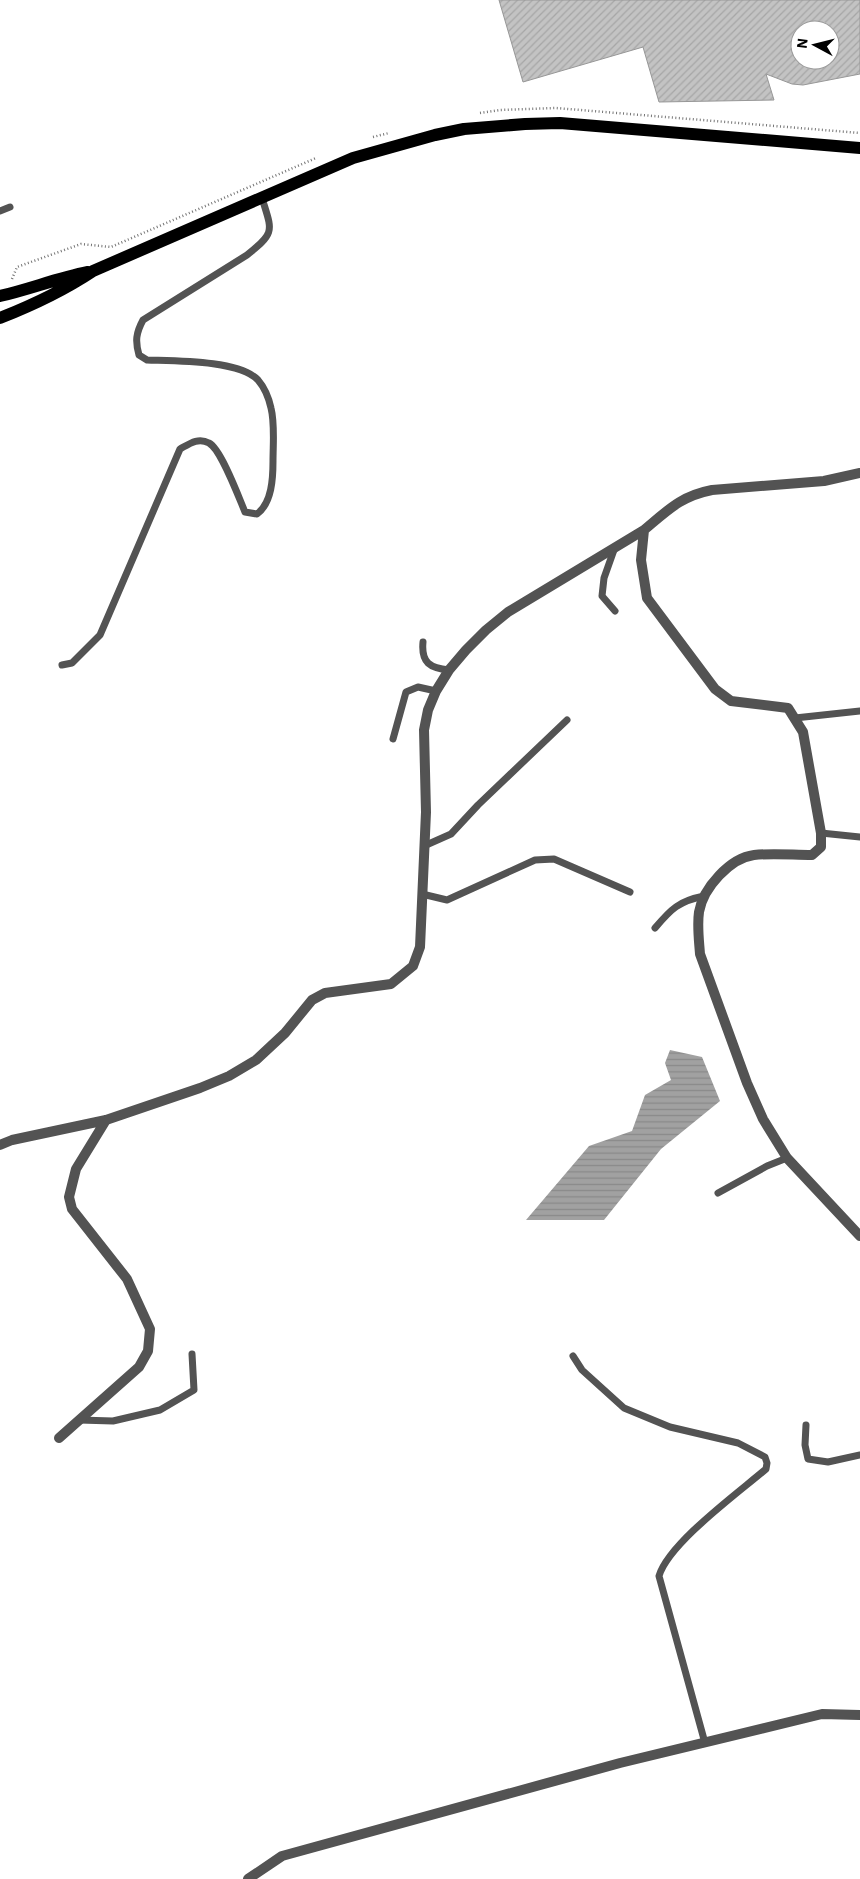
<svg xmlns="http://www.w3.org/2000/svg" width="860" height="1879" font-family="'IBM Plex Sans',sans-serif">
<defs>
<pattern id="water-rules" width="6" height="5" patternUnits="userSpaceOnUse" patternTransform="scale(1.25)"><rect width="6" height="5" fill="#a1a1a1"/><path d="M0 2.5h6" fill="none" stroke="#898989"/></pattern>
<pattern id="building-hatch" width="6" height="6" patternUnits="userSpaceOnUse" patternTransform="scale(1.25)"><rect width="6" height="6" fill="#c3c3c3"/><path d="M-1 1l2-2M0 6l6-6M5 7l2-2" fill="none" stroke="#a6a6a6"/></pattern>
</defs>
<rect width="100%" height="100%" fill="#fff"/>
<path fill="url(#water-rules)" d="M670,1050L702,1057L720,1101L661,1149L604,1220H526L589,1146L632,1131L645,1095L671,1080L665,1063Z"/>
<path fill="url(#building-hatch)" stroke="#979797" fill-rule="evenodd" d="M499,0H860V74L803,85L792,84L766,74L774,100L659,102L643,47L523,82ZM800,30H830V60H800Z"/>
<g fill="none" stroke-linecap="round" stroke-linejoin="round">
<path stroke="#757575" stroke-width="2.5" stroke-dasharray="1 2.5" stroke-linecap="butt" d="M480,113L500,110L556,108L860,133
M373,137L389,133
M12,279L17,267L81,244L111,247L316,158"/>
<path stroke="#535353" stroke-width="7" d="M0,211L10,207
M615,547L604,578L602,596L615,611
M423,642C421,663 430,668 449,670
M62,665L72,663L100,635L180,449C189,444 198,437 209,443C221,449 239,498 245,512L257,514C272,503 273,478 273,461C273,444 275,424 271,408C269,399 264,387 258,380C239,360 174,361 147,360L139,355C135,341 136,333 143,320L247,255C276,232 272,231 262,198
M795,718L860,711
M393,739L406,692L418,687L436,691
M821,833L860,837
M424,846L451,834L478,805L567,720
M422,894L447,900L535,860L554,859L630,892
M655,928C671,909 679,901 704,896
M718,1193L767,1166L787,1158
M573,1356L582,1370L624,1408L670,1427L738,1443L765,1457L767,1463L766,1469C738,1493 669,1543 659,1576L705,1743
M79,1420L113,1421L160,1410L194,1390L192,1354
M806,1425L805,1445L808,1459L828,1462L860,1455"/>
<path stroke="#535353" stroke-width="10" d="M860,473L824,481L712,490C681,496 668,510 644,530L641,560L647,598L715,689L731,701L788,708L803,732L821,833V847L812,855C793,855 773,853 754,855C730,858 703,888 699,912C697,926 699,940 700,954L747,1083L763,1119L787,1158L860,1236
M0,1145L12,1140L106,1120L200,1088L229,1076L256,1060L285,1033L312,1000L325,993L391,984L413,966L420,947L426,812L424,730L428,710L436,691L449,670L466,650L486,630L508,612L644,530
M59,1438L139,1367L148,1351L150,1329L127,1279L72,1209L69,1197L76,1169L106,1120
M248,1879L282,1856L620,1763L822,1714L860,1715"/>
<path stroke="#000" stroke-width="12" d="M0,296C30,289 58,278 88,272
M0,318C33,305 63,291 93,271L353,158L435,135L464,129L525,124L560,123L860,148"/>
</g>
<g transform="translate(815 45) rotate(277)"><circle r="24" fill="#ffffff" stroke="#999999"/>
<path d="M0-4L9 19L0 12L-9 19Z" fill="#000000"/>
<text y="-8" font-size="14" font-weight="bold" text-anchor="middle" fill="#000000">N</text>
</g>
</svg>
